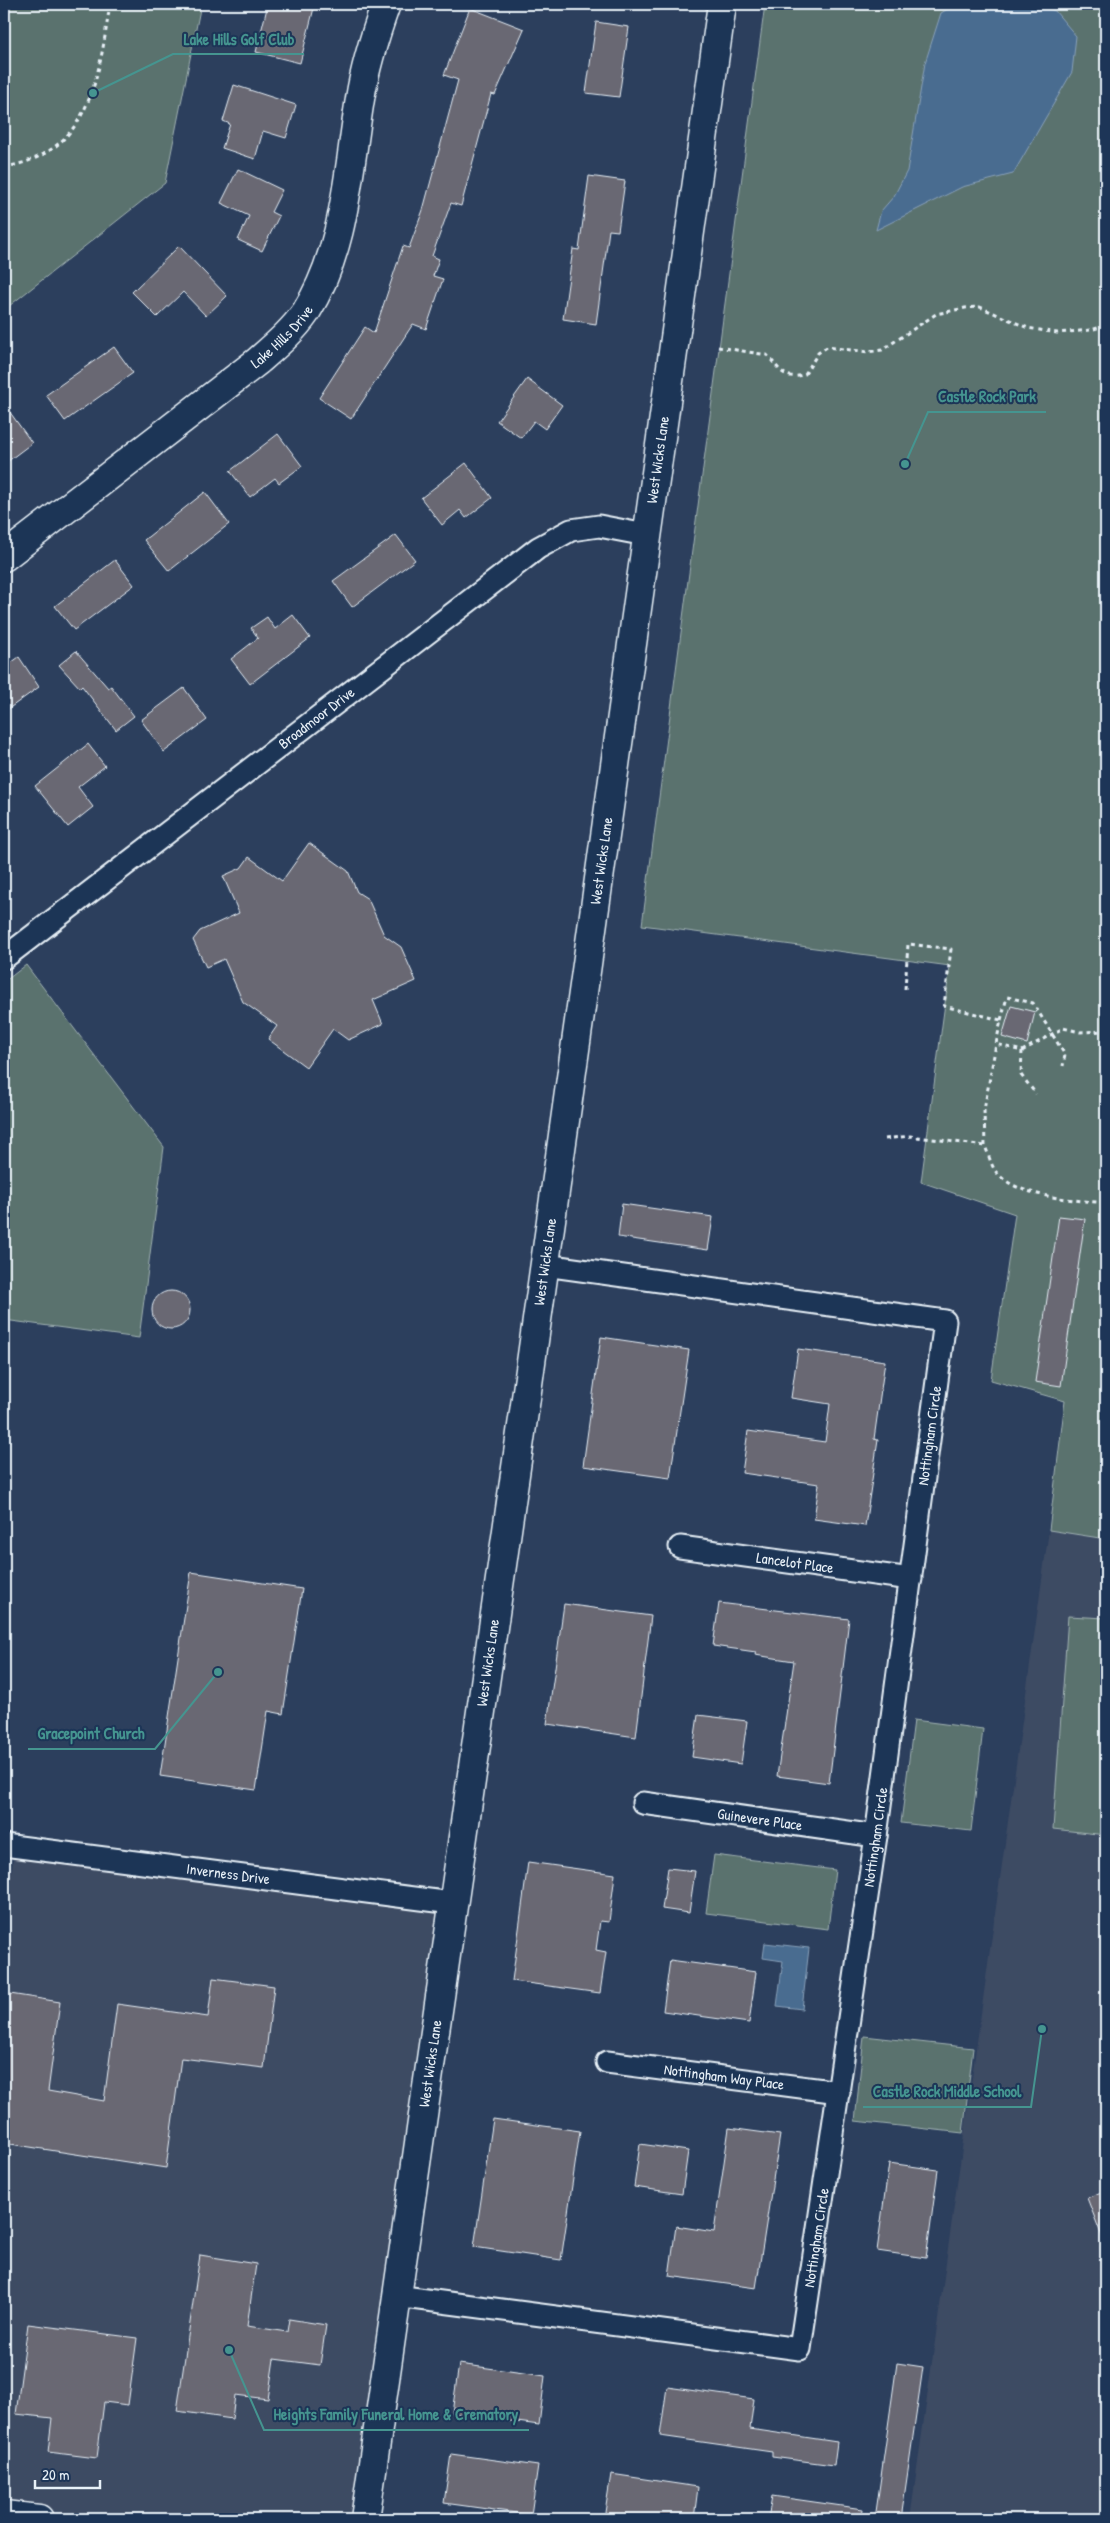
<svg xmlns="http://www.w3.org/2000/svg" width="1110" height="2523" font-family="'Patrick Hand',sans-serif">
<rect width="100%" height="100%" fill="#2c3f5d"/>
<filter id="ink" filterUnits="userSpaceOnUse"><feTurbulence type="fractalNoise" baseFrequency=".02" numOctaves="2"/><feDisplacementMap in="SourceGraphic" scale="10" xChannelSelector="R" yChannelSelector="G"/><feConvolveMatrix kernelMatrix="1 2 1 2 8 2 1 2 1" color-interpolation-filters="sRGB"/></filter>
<g filter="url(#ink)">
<path fill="#3e4b64" d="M1049,1530L1106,1539V2519H910Z
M15,1846L452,1903L364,2519H4V1926Z"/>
<path fill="#5a726e" stroke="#a1b2b3" d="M4,4H201L165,183L4,310Z
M765,4H1106V1539L1049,1530L1065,1401L991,1380L1015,1214L921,1182L950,966L642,925Z
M26,965L164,1147L139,1338L4,1320V982Z
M1068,1616L1106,1618V1835L1053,1829Z
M914,1720L983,1729L971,1831L901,1823Z
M714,1855L835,1870L828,1929L706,1913Z
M864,2036L973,2048L963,2133L855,2121Z"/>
<path fill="#496c90" stroke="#89a1ba" d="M956,4H1035L1055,11L1076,36L1072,72L1013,174L962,187L876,230L881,211L894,196L907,171L925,63L941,13Z
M765,1943L809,1948L802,2009L777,2006L783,1961L763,1958Z"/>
<path fill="#696773" stroke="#e8f1f8" d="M268,4H315L300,63L256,52Z
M470,8L524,29L495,95L491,94L461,206L451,203L432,256L439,259L433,276L443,279L426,329L413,324L351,419L319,398L365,327L374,333L403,246L409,248L423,210L458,80L444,75Z
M596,22L629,27L619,97L586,93Z
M234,85L296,105L286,138L263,131L255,159L222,148L230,124L223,121Z
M238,169L282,190L271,212L279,216L262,251L238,240L249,216L221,203Z
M589,176L625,181L618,231L609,230L596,324L563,319L573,249L579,250Z
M179,246L227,296L206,316L183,292L157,317L132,292Z
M114,347L133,373L65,421L46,395Z
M527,379L562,405L545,429L534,421L521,438L497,421Z
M4,404L32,443L4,464Z
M278,434L302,466L279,483L275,478L250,497L230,471Z
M466,463L492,498L466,518L460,510L442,525L421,498Z
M205,492L229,524L169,571L144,540Z
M396,535L415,560L352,607L333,581Z
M115,560L134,585L74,630L55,606Z
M293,615L310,638L250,684L231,659L258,638L251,628L267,617L275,629Z
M76,651L108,688L111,686L134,716L116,730L82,686L80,688L59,665Z
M19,657L39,687L4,712V668Z
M184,688L207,720L164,752L141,720Z
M88,744L105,766L78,787L93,807L68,827L35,786Z
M309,843L348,871L357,892L368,899L384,935L401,947L416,981L373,1000L383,1024L348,1040L333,1029L306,1067L268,1039L277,1026L243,1002L224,959L206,967L193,940L200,931L239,913L223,876L241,868L249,857L282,881Z
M1011,1006L1035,1012L1027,1044L1002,1037Z
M622,1204L713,1217L708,1250L618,1237Z
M1059,1216L1085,1219L1061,1386L1035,1382Z
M152 1310a19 19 0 1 1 38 0a19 19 0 1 1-38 0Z
M601,1337L689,1350L670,1478L583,1466Z
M798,1349L885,1361L874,1439L878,1440L865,1526L814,1519L819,1484L742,1473L748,1431L825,1442L830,1404L791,1398Z
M191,1572L302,1589L283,1714L268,1711L256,1790L160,1776Z
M719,1603L849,1619L829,1783L777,1776L794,1661L755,1655L756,1652L713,1646Z
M564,1604L651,1616L636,1737L547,1724Z
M698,1715L747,1721L741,1764L692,1757Z
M528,1862L615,1874L609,1922L600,1921L596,1950L606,1952L600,1993L512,1981Z
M668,1868L695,1871L689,1913L662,1909Z
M670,1960L756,1972L749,2023L663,2011Z
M213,1978L274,1986L264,2068L181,2058L166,2168L4,2143V1993L60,2002L48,2091L104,2101L117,2004L208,2017Z
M493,2119L580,2131L561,2260L474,2247Z
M729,2128L780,2135L756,2288L669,2276L676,2226L714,2232Z
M640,2144L688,2151L682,2194L634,2187Z
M889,2163L938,2170L926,2258L877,2251Z
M1106,2190V2244H1105L1087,2198Z
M200,2255L256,2264L247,2326L287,2332L289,2319L326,2325L320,2365L274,2359L268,2399L235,2395L232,2419L177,2411Z
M28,2324L137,2338L128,2405L104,2402L97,2458L48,2452L52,2418L16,2414Z
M897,2363L923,2367L901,2519H875Z
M459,2364L545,2376L539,2425L452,2413Z
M667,2387L754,2399L750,2429L837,2442L834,2465L772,2457V2452L660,2436Z
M451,2454L538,2466L531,2515L444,2503Z
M611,2474L698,2487L694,2519H604Z
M772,2496L863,2509L862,2519H768Z"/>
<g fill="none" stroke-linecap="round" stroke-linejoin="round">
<g stroke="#e8f1f8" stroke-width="25">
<g id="minor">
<path id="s1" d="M4,958L538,548L571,530L599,526L646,535"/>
<path id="s2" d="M680,1547L911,1579"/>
<path id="s3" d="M643,1803L876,1836"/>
<path id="s4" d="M4,1845L452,1903"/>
<path id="s5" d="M607,2062L839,2092"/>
<path id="s6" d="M396,2296L800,2349L876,1836L945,1321L545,1265"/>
</g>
</g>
<g stroke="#e8f1f8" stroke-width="31">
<g id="tertiary">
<path id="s7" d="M4,557L258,361C275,346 293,331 306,312C346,248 348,171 360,99C365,66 375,35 386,4"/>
<path d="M4,2515L39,2519"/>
</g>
</g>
<g stroke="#e8f1f8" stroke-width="31">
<g id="secondary">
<path id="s8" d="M365,2519L527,1391L722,4"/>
</g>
</g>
<path stroke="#e8f1f8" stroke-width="3" stroke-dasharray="4 4" stroke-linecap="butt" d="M4,167C91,154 99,75 110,4
M718,347L767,355C779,368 784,382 805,374L818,353L827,347L868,352L882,350L936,314L965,308L980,307L1028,328L1057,333L1091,330L1106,325
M905,989L908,944L951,949L944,1006L1001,1020L996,1044L1022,1051L1063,1028L1080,1032L1106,1031
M1001,1020L1007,997L1033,1003L1065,1055L1063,1066
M1022,1051L1021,1075L1036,1094
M885,1139L910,1136L985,1146C989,1155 991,1167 998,1174C1020,1198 1076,1200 1106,1203
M985,1146L984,1110L996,1044"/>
<use href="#minor" stroke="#1d3557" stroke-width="21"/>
<use href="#tertiary" stroke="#1d3557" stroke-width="28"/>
<use href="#secondary" stroke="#1d3557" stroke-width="28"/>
</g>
</g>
<g text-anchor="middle" stroke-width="4" stroke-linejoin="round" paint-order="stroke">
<g font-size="15" fill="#e8f1f8" stroke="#1d3557">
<text dy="5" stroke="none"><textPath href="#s7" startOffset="355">Lake Hills Drive</textPath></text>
<text dy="5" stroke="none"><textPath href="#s8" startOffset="2080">West Wicks Lane</textPath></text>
<text dy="5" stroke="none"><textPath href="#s1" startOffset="394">Broadmoor Drive</textPath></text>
<text dy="5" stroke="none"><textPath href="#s8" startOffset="1675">West Wicks Lane</textPath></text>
<text dy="5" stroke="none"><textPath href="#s8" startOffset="1270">West Wicks Lane</textPath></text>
<text dy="5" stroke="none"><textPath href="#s6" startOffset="1330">Nottingham Circle</textPath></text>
<text dy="5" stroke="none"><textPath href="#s2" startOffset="116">Lancelot Place</textPath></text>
<text dy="5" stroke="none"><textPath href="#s8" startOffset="865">West Wicks Lane</textPath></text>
<text dy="5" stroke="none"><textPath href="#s3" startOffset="118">Guinevere Place</textPath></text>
<text dy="5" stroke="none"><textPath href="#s6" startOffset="925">Nottingham Circle</textPath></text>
<text dy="5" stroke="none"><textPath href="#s4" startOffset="226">Inverness Drive</textPath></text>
<text dy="5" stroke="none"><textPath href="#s8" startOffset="460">West Wicks Lane</textPath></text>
<text dy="5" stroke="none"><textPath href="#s5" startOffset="118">Nottingham Way Place</textPath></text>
<text dy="5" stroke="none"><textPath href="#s6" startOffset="520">Nottingham Circle</textPath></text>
</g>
</g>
<path fill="none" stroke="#459590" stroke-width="2" d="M93 93L173 54H304M905 464L928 412H1046M218 1672L155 1749H28M1042 2029L1031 2107H863M229 2350L264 2430H529"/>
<g fill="#459590" stroke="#1d3557" stroke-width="2">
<circle cx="93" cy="93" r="5"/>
<circle cx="905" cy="464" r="5"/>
<circle cx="218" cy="1672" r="5"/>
<circle cx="1042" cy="2029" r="5"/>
<circle cx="229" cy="2350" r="5"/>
</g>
<g font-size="16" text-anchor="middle" font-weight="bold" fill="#459590" stroke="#1d3557" stroke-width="4" stroke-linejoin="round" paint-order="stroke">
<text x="239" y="45">Lake Hills Golf Club</text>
<text x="987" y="402">Castle Rock Park</text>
<text x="91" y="1739">Gracepoint Church</text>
<text x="947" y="2097">Castle Rock Middle School</text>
<text x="396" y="2420">Heights Family Funeral Home &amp; Crematory</text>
</g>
<rect width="1110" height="2523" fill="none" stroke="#1d3557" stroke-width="20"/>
<rect x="10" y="10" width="1090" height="2503" fill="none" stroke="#e8f1f8" stroke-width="2" filter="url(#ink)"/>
<path d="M35 2480v8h65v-8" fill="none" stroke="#e8f1f8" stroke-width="2.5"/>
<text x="42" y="2480" font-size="15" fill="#e8f1f8" stroke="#1d3557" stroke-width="4" paint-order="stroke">20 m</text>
</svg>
